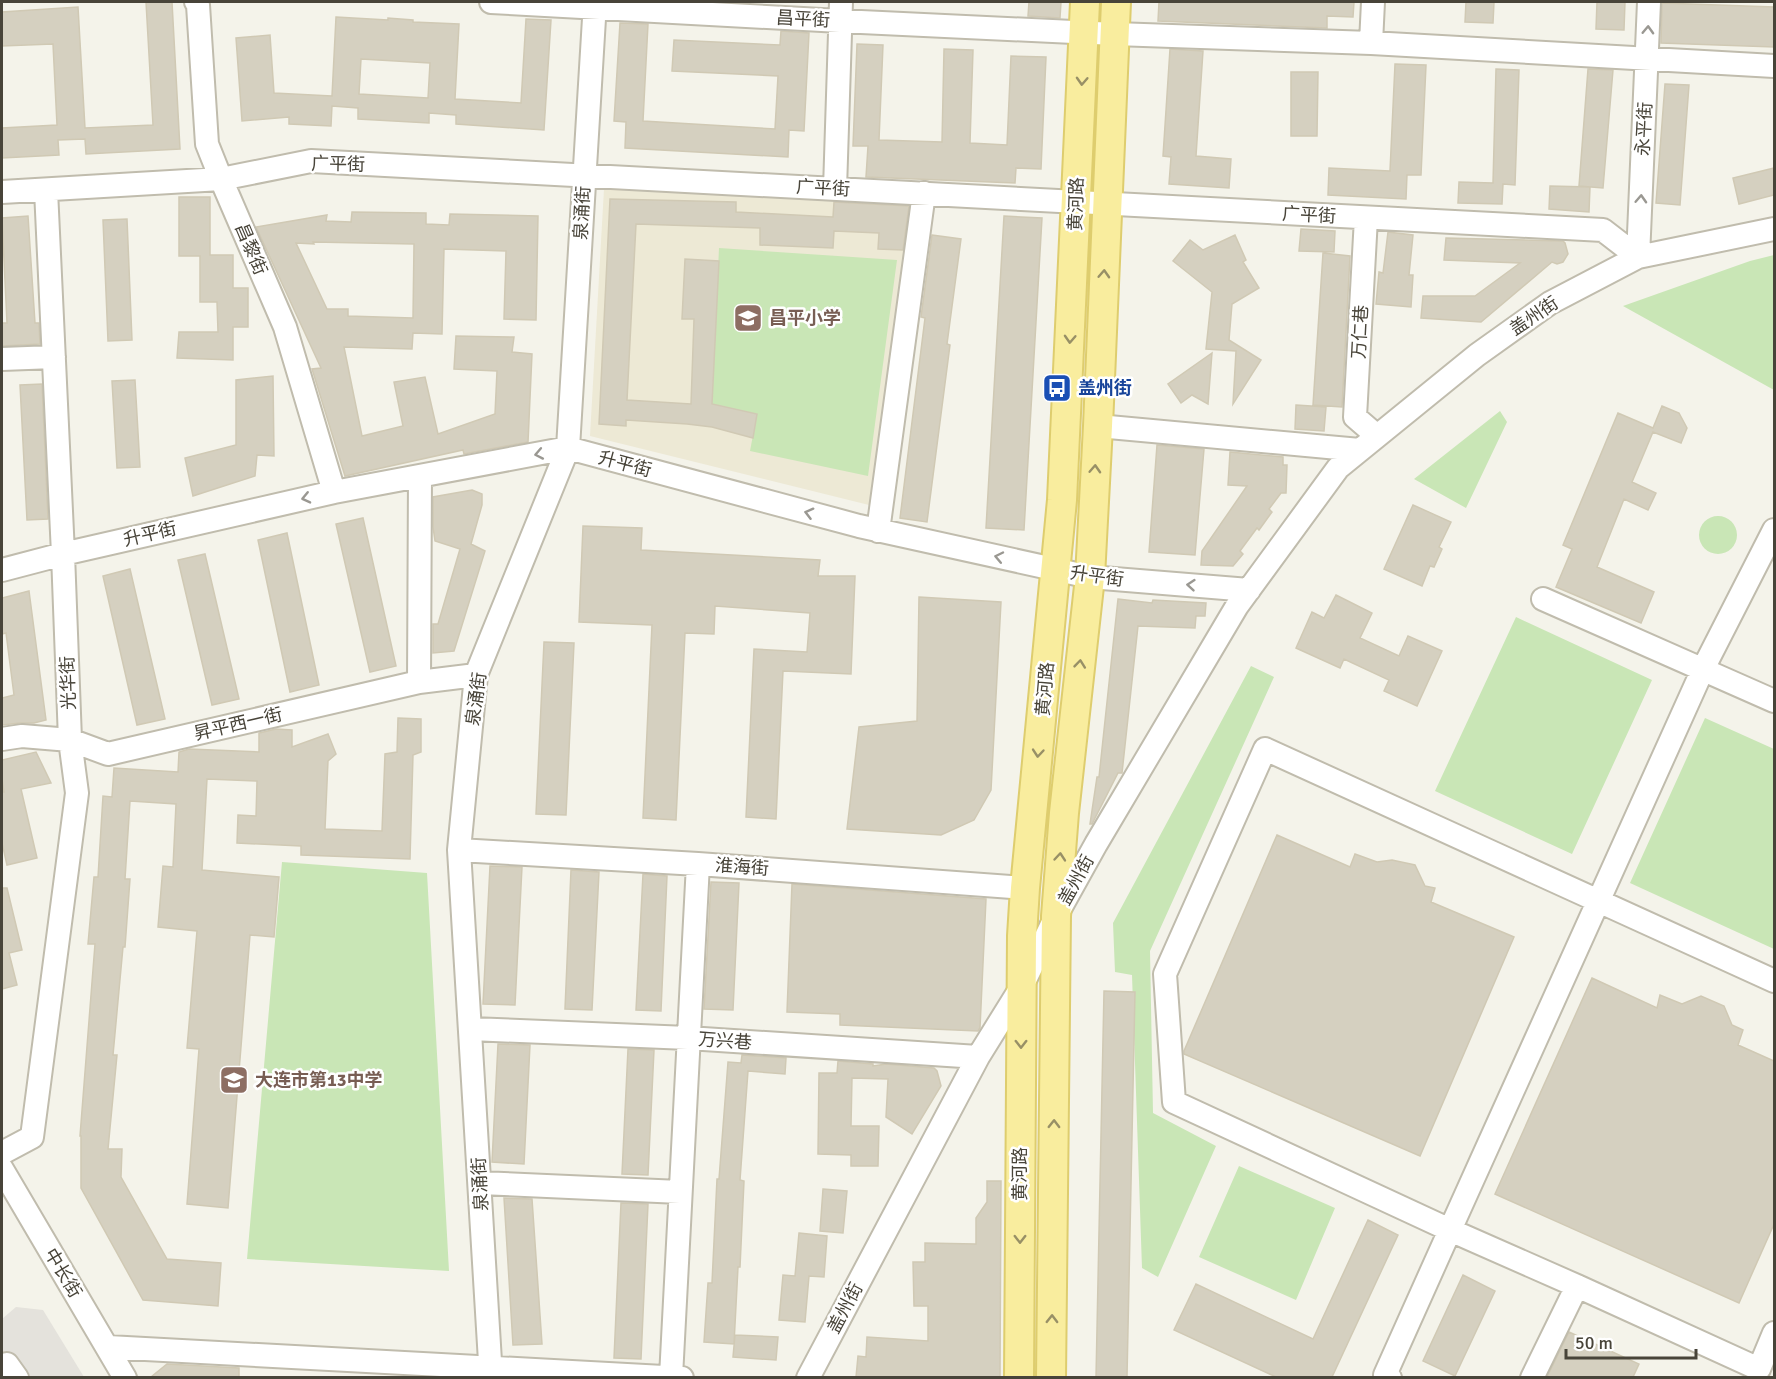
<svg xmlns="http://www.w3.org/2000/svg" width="1776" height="1379" font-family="Signika,'Noto Sans SC',sans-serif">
<rect width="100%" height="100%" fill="#f4f3ea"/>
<path fill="#e4e2dc" d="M16,1307L43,1310L84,1377L2,1378V1319Z"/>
<path fill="#ede9d5" d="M604,189L918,201L869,505L590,436Z"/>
<path fill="#c9e6b6" d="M719,248L897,260L868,476L750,451L757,414L712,404Z
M1774,255V390L1623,306L1750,261Z
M1500,411L1507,422L1466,508L1414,479Z
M1699 535a19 19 0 1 1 38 0a19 19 0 1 1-38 0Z
M1516,617L1652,680L1572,854L1435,791Z
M1251,666L1274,677L1150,951L1153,1113L1216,1146L1158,1277L1142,1268L1132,975L1115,972L1113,923Z
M1705,718L1774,749V949L1630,883Z
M282,862L427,873L449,1271L247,1259Z
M1239,1166L1335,1208L1296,1300L1199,1257Z"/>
<path fill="#d5d0c0" stroke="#d0c9b4" stroke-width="1.5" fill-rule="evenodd" d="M146,2H172L180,149L86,154L85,139L58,140L59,155L2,158V128L57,125L53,44L2,46V12L78,7L85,128L153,125Z
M1029,2H1061L1060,18L1028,16Z
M1159,2H1354L1353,17L1327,16V28L1158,21Z
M1466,2H1494L1493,23L1465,22Z
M1597,2H1625L1624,30L1596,29Z
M1662,3L1774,7V47L1661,43Z
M336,17L388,20V18L413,20V22L459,24L455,99L521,103L526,19L551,20L544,130L456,124V115L429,113V123L358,119V108L332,106L331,126L289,124V117L242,121L236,38L270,35L274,93L332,96ZM361,59L430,63L428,98L359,94Z
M620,23L648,24L643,121L775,129L778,76L672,71L674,40L780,45L781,31L809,33L804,131L789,130L788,157L625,148L626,122L614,121Z
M857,44L883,45L879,140L942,142L944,49L973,50L970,143L1007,145L1011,56L1046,57L1041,169L1016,168L1015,183L866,177L868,146H853Z
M1170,49L1203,51L1196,156L1231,159L1229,188L1169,184L1171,157L1163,156Z
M1395,64L1426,65L1421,175H1407L1406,199L1328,195L1329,168L1390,171Z
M1496,69L1519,70L1515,185L1503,184L1502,204L1458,203L1459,182L1493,183Z
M1588,69L1613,70L1603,188L1579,186Z
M1291,72H1318L1317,136H1291Z
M1665,84L1689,85L1680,205L1656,203Z
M1774,168V195L1739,204L1733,178Z
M1550,186L1590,187L1589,212L1549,209Z
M179,197H210V255H233V288H248V327H233V360L177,358L179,332H218L217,302H200V256H179Z
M610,199L736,202V212L833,217L834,202L909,206L903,250L878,249L879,233L834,231L833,248L760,245V228L636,224L627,400L691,404L694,319H682L685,259L719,261L712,404L757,414L753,438L712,427L687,424L626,420V426L599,424Z
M352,212L426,213V224L449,225L450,214L538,216L536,320L504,319L506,251L444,249L442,334L413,333L412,349L344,347L362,436L403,426L394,382L425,377L438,434L495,414L497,371L454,369L456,336L514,337L512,352L532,354L528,442L464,454L463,450L345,476L312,369L321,368L256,227L327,215L326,221L351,222ZM313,242L414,244L413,318L348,316V309H327L296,243L314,244Z
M28,216L35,323H39L40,344L2,346V323H7L2,218Z
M1004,216L1042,218L1024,530L986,528Z
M127,219L132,340L108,341L103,220Z
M1301,229L1335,231L1334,252L1299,251Z
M1388,232L1413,235L1409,275H1413L1411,307L1376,304L1379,272L1383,273Z
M932,235L961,239L947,344L950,345L927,522L900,518L925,318L921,317Z
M1235,235L1246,260L1243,262L1259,288L1232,304L1229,340L1261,360L1233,404L1236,351L1206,349L1212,292L1173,261L1190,240L1203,250Z
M1446,238L1563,241L1565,243L1568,254L1563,262L1557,264L1552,262L1481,322L1421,318L1423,296H1475L1520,263L1444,260Z
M1323,253L1350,256L1342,407L1313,405Z
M1212,353L1208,404L1192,395L1181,403L1168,384Z
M273,376L274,456L257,455L255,476L193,496L185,458L236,445V380Z
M135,380L140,467L117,468L112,381Z
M42,384L48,519L27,520L20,385Z
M1296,405L1326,407L1324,431L1295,429Z
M1662,406L1679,413L1687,428L1681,443L1653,432L1632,482L1656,493L1648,510L1624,499L1597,567L1654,592L1641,623L1556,587L1572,549L1563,545L1618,413L1653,428Z
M1157,445L1204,449L1195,555L1149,552Z
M1230,452L1283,457V465H1287L1286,493H1281L1269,509L1272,512L1259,530L1257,528L1240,551L1243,554L1233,566L1201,565L1202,551L1247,486L1228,485Z
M472,490L482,494V505L471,544L485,551L454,651L433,653V624H438L460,549L435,541L433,527V497Z
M1413,505L1451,522L1439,547L1442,549L1434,567L1430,566L1422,586L1384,569Z
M363,518L396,666L370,672L336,524Z
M583,526L642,528L641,550L820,560L818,576H855L851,674L783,671L776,819L746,817L754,649L807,652L810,613L715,606L714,634L685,633L676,820L643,818L652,625L579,622Z
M287,533L319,685L290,692L258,540Z
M205,554L239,699L212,705L178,560Z
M130,569L165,719L137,725L103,576Z
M29,591L46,720L34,723H20L2,725V698L14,695L6,633L2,634V598Z
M1336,595L1372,613L1360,638L1399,656L1408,636L1442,651L1417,706L1384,691L1389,680L1344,659L1340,668L1296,648L1312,612L1324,618Z
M919,597L1001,602L991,790L974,820L941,835L847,829L859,727L917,721Z
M1118,599L1152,603L1153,600L1206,603L1205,616H1196L1195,628L1138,626L1122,773H1118L1092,824H1090L1097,777H1099Z
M544,642L574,643L566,815L536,814Z
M398,718L421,719V752L413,755L410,859L301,855V846L237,843L238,815L256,816L257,781L207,779L202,870L279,877L274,937L250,935L228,1208L187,1204L199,1049L187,1048L197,931L158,927L163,866L173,867L176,804L130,801L125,879H130L125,947H123L113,1055H117L108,1149H122L121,1177L167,1259L221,1263L218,1306L143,1300L81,1188V1136H80L95,944H88L94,877H98L103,796L112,797L114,768L178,772L179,752L189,749L259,752V733L276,729L292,730V747L328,734L336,754L328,761L325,829L382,831L385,754L397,752Z
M36,752L51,783L21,789L37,858L7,865L2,843V792H4L2,779V760Z
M1277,835L1350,867L1355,854L1377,862L1392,860L1415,865L1425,886L1435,888L1431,902L1514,937L1420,1156L1184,1054V1051Z
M490,866L522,867L515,1005L483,1004Z
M571,870L599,872L592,1010L565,1009Z
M643,874L667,876L661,1011L636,1010Z
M711,882L739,883L733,1010L704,1009Z
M792,884L986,899L980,1028L978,1031L840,1025V1014L787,1012Z
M2,888H7L22,950L9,953L17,985L2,989Z
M1592,978L1657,1008L1660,995L1682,1004L1701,996L1724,1006L1732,1025L1743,1030L1738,1045L1774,1061V1224L1739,1303L1495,1194Z
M1104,991L1135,992L1127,1377H1096Z
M498,1044L530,1045L524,1164L492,1162Z
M628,1049L654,1050L648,1175L622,1174Z
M742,1055L786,1058L785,1074L748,1071L740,1180L744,1181L740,1267H738L734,1344L704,1342L708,1283H712L717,1179H719L728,1062L741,1063Z
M838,1061L873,1064V1066L886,1064L934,1068L937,1071L941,1086L912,1134L886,1117L888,1079L852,1078L851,1126H879L878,1166H851V1155L818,1154L819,1073H837Z
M987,1181H1001L1000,1377H856L858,1356L866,1357L867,1337L928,1341V1306H914L913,1262H925V1243L976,1244V1218L987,1202Z
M823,1189L847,1191L843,1233L820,1231Z
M504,1198L532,1199L542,1344L513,1345Z
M621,1203L648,1204L641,1359L614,1358Z
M1368,1220L1398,1235L1332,1377H1276L1174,1330L1196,1284L1313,1339Z
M799,1233L827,1236L824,1277L809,1276L805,1322L779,1320L783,1275L795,1276Z
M1463,1275L1495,1291L1455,1376L1423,1361Z
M1569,1332L1639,1364L1633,1377H1547Z
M735,1335L778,1337L776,1360L733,1357Z
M167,1364L239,1368V1377H151Z"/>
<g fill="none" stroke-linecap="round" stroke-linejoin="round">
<g stroke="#c0bcad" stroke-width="26">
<path id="minor" d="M196,2L198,5L207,144L221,179L285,327L334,492
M491,2L840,21L1115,34L1371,43L1774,66
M1371,43L1373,2
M835,189L841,2
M2,192L221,179L311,161L1603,230L1638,257
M1366,218L1355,417L1377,436
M1638,257L1649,2
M2,359L54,357
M1098,426L1360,450
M1774,530L1703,669L1450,1230L1577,1286L1759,1369L1774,1333
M878,531L924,193
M2,570L63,554L334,492L568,448L859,526L1090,577L1249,590
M1543,599L1774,701
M419,682L420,476
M2,739L22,736L70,740L108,754L419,682L476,675
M459,850L698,864L1025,888
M471,1029L688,1038L978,1057
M2,1153L32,1137L77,793L70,740L63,554L46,190
M2,1169L125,1378
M480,1183L680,1192
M108,1347L682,1378
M7,1364L17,1378
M671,1377L698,864
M491,1378L459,850L476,675L568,448L595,2
M808,1378L978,1057L1022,986L1056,916L1096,844L1237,606L1338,468L1477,355L1550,303L1638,257L1774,229
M1390,1378L1385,1375L1450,1230L1174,1102L1165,974L1265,749L1774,981
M1532,1378L1577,1286"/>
</g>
<g stroke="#decd6e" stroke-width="32">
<path id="major" d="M1019,1378L1022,936L1025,888L1062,500L1085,2
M1051,1378L1056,916L1064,813L1090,577L1098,426L1116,2"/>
</g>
<use href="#minor" stroke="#fff" stroke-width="22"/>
<use href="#major" stroke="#f9ed9e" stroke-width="28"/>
</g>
<defs><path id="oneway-chevron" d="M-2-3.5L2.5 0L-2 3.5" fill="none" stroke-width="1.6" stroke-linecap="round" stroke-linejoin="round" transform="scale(1.5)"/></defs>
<g stroke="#9a9892">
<use href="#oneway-chevron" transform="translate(1648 30) rotate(-88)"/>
<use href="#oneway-chevron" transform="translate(1641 199) rotate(-87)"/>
<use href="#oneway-chevron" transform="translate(539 454) rotate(169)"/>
<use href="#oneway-chevron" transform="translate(306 498) rotate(167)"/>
<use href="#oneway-chevron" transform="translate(809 513) rotate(-165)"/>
<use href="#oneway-chevron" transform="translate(999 557) rotate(-168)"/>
<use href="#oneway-chevron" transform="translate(1191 585) rotate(-175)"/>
</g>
<g stroke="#989066">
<use href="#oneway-chevron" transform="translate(1082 81) rotate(93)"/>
<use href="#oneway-chevron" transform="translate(1104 274) rotate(-87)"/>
<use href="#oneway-chevron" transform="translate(1070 339) rotate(93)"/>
<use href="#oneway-chevron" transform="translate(1095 469) rotate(-87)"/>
<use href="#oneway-chevron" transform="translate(1080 664) rotate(-84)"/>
<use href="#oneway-chevron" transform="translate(1038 753) rotate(95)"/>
<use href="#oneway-chevron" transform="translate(1060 857) rotate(-85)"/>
<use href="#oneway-chevron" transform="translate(1021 1044) rotate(90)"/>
<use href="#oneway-chevron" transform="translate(1054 1124) rotate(-89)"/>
<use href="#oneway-chevron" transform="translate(1020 1239) rotate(90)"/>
<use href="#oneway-chevron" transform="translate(1052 1319) rotate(-89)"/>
</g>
<defs>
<g id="school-square" transform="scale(1.5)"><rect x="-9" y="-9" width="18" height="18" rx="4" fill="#8d6e63" stroke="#fff"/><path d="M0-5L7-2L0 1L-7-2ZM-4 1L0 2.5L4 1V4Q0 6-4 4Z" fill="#fff"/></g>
<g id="bus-square" transform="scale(1.5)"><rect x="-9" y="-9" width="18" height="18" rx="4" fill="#1a4fb4" stroke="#fff"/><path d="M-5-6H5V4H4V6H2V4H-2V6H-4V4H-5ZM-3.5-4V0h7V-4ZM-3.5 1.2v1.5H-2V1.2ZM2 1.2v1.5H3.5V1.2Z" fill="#fff"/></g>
</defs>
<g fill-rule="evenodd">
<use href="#school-square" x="748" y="318"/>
<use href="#bus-square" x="1057" y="388"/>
<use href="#school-square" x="234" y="1080"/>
</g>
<g text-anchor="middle" stroke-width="5" stroke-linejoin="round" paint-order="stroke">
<g font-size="18" fill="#484439" stroke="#fff">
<text transform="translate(803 19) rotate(3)" y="6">昌平街</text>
<text transform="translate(1644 129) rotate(-87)" y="6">永平街</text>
<text transform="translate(338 164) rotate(1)" y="6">广平街</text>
<text transform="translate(823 188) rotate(3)" y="6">广平街</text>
<text transform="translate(1076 204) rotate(-88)" y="6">黄河路</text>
<text transform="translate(582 213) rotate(-87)" y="6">泉涌街</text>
<text transform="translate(1309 215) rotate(3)" y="6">广平街</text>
<text transform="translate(251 249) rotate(67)" y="6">昌黎街</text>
<text transform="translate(1534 316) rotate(-34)" y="6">盖州街</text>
<text transform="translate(1360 332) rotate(-87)" y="6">万仁巷</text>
<text transform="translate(625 464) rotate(15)" y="6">升平街</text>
<text transform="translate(150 534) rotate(-13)" y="6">升平街</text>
<text transform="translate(1097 576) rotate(8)" y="6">升平街</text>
<text transform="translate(68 683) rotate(-92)" y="6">光华街</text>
<text transform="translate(1045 689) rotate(-85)" y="6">黄河路</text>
<text transform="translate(476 699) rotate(-82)" y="6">泉涌街</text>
<text transform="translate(238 724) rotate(-13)" y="6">昇平西一街</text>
<text transform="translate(742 867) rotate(4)" y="6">淮海街</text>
<text transform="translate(1076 880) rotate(-61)" y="6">盖州街</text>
<text transform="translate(725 1041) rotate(4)" y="6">万兴巷</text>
<text transform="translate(1020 1174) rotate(-90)" y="6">黄河路</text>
<text transform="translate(480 1184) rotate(-93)" y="6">泉涌街</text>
<text transform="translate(63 1273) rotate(59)" y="6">中长街</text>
<text transform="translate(845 1308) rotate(-62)" y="6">盖州街</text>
</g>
<g font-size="18" font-weight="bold" fill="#785e54" stroke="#fff" text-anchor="start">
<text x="769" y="324">昌平小学</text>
<text x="255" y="1086">大连市第13中学</text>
</g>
<g font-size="18" font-weight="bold" fill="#164399" stroke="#fff" text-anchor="start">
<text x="1078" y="394">盖州街</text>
</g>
</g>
<rect width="1776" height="1379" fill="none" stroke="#484439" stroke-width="6"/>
<path d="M1566 1349v9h130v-9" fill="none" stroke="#484439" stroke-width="3"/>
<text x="1575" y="1349" font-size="18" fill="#484439" stroke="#ffffff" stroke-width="4.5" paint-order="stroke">50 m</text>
</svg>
